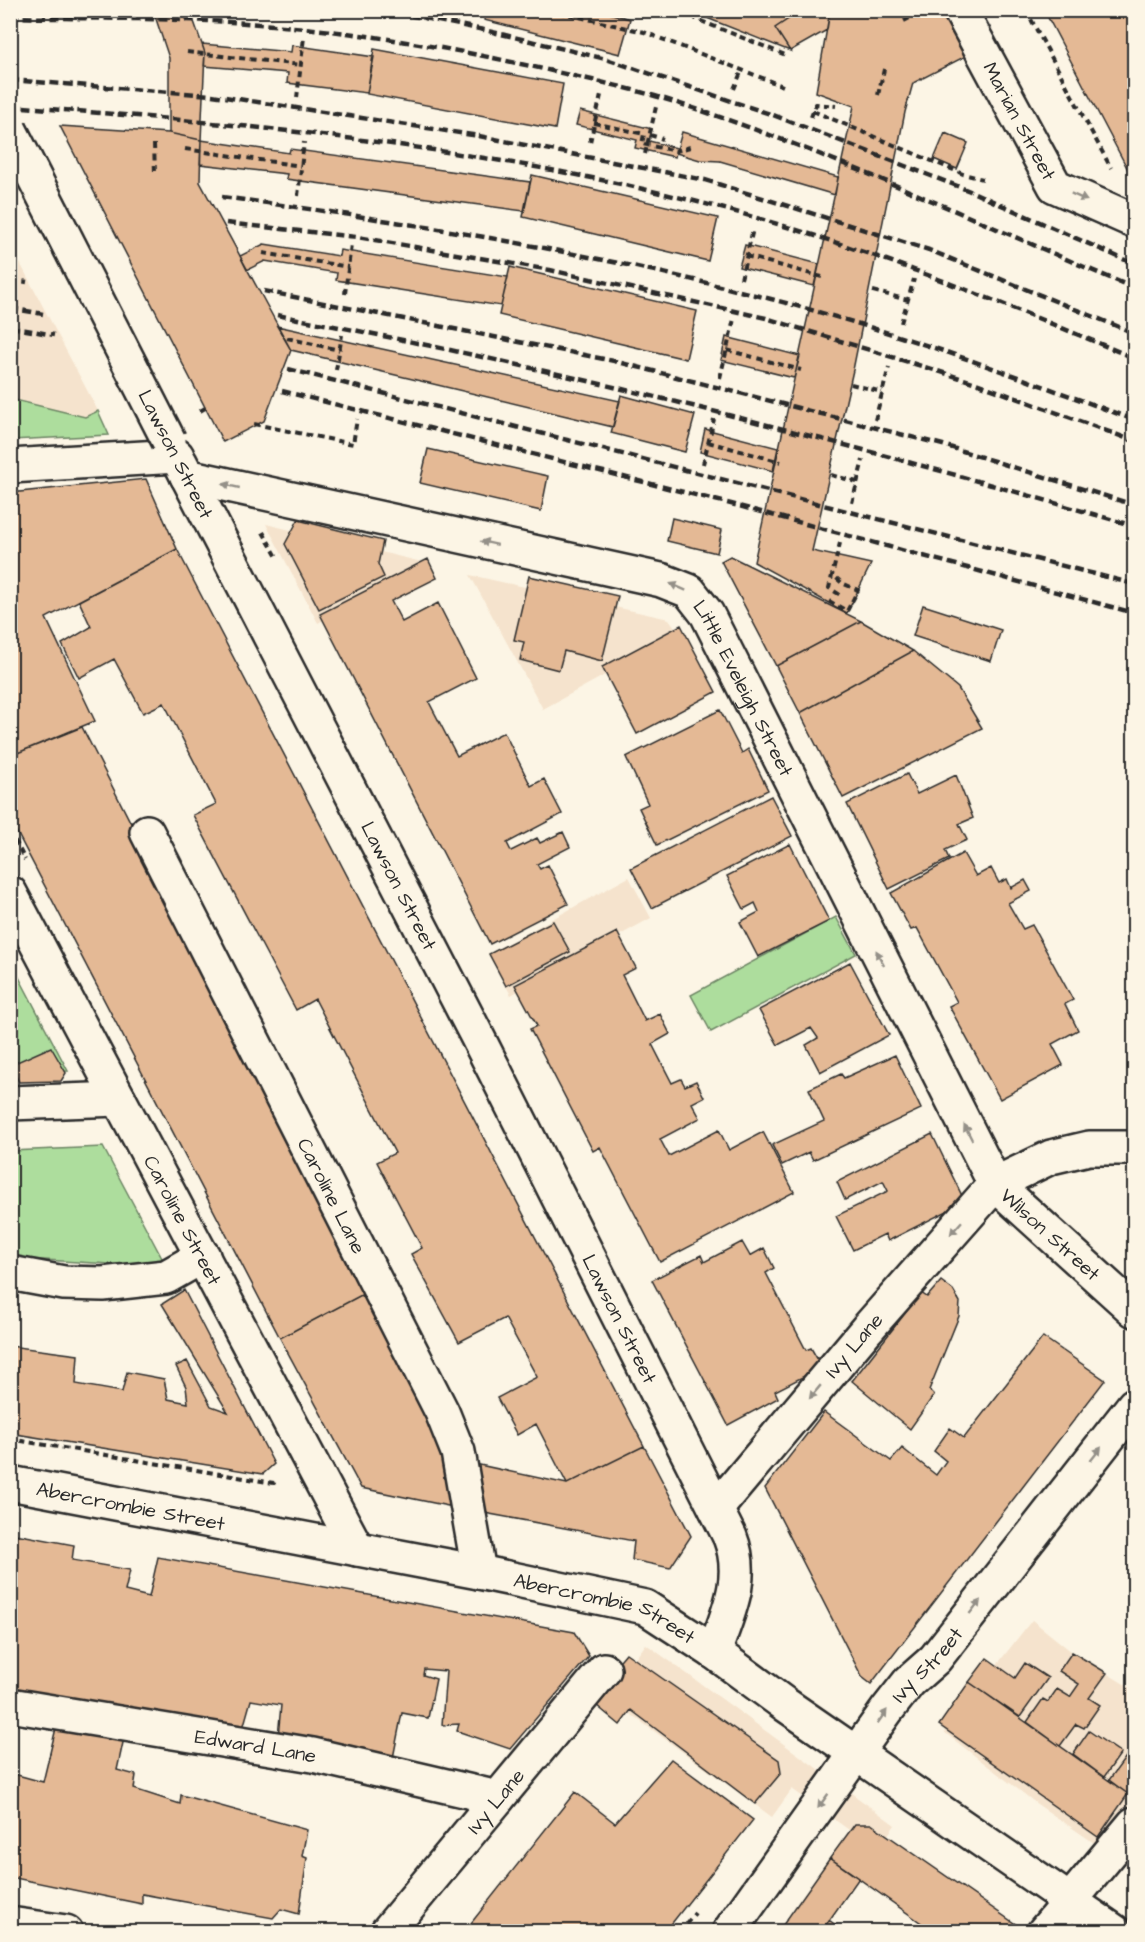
<svg xmlns="http://www.w3.org/2000/svg" width="1145" height="1942" font-family="'Architects Daughter',sans-serif">
<rect width="100%" height="100%" fill="#fcf5e5"/>
<filter id="ink" filterUnits="userSpaceOnUse"><feTurbulence type="fractalNoise" baseFrequency=".0167" numOctaves="2"/><feDisplacementMap in="SourceGraphic" scale="12" xChannelSelector="R" yChannelSelector="G"/><feConvolveMatrix kernelMatrix="1 2 1 2 8 2 1 2 1" color-interpolation-filters="sRGB"/></filter>
<g filter="url(#ink)">
<path fill="#f5e3cd" d="M10,244L98,411L86,417L11,400Z
M266,524L430,564L318,623Z
M470,575L669,619L680,634L543,709Z
M629,877L651,918L511,995L488,954Z
M1032,1620L1072,1652L1134,1690V1870L1037,1804L944,1732Z
M646,1644L895,1825L877,1850L792,1789L772,1817L607,1697Z"/>
<path fill="#addd9d" stroke="#6c8464" stroke-width="1.5" d="M11,399L85,417L98,411L109,435L11,440Z
M836,917L856,954L711,1032L691,995Z
M10,960L68,1071L11,1073Z
M103,1147L164,1262L111,1264L11,1258L10,1151Z"/>
<path fill="#e4b995" stroke="#2b2b2b" stroke-width="1.5" d="M153,10H190L205,53L201,140L169,133V58Z
M486,10H598L630,19L620,54L484,20Z
M712,10L777,11L802,10L775,28L790,51L702,16Z
M802,10H830L827,30L790,51L775,28Z
M830,10H942L966,56L913,83L905,112L853,370L812,551L871,564L847,613L754,562L854,106L816,92Z
M1044,10H1134V181Z
M202,44L291,52L292,45L374,57L367,93L287,83L288,73L204,66L205,53Z
M374,49L563,84L555,129L367,94Z
M580,111L652,129L649,141L677,148L675,157L635,148L637,140L576,125Z
M60,126L169,133L201,140L200,182L291,350L264,421L223,442Z
M682,132L838,177L835,195L720,161L700,160L676,153Z
M945,133L968,143L957,169L934,159Z
M201,140L289,153L290,149L530,182L524,211L286,179L287,174L200,164Z
M532,175L718,218L708,261L523,217Z
M264,244L339,256L340,250L508,277L501,306L336,280L337,273L265,261L247,270L240,256Z
M745,245L819,264L814,286L739,267Z
M510,267L697,311L686,359L499,315Z
M277,326L620,401L613,427L291,350Z
M726,337L800,356L794,378L721,360Z
M621,395L695,415L685,452L611,433Z
M705,429L778,448L773,471L700,452Z
M428,449L548,476L541,511L420,483Z
M146,479L177,549L46,618L95,721L10,756V493Z
M672,518L722,530L717,553L667,541Z
M298,520L383,541L378,564L384,577L319,609L285,544Z
M177,549L644,1446L567,1484L536,1424L517,1435L497,1398L537,1377L505,1318L459,1342L411,1254L422,1248L377,1162L395,1153L315,999L296,1010L193,815L216,804L164,703L143,713L114,659L79,678L62,644L91,627L79,601Z
M730,556L861,621L776,666L721,561Z
M428,559L437,578L391,601L402,622L438,603L476,678L429,702L457,756L504,732L531,786L544,779L562,814L507,843L511,851L537,838L540,843L563,832L570,847L537,864L540,869L548,865L568,904L490,944L320,614Z
M529,576L618,596L602,661L564,651L559,670L520,660L524,642L514,640Z
M923,605L1001,630L991,661L913,636Z
M861,621L913,651L800,713L776,666Z
M681,625L716,692L637,734L602,667Z
M913,651L958,688L982,728L843,798L800,713Z
M720,710L742,753L748,749L768,790L657,845L639,808L648,804L626,757Z
M82,727L369,1291L280,1338L10,819V756Z
M907,774L917,794L956,775L973,818L959,824L967,840L945,850L949,859L889,889L847,804Z
M771,796L792,836L652,908L631,868Z
M790,844L829,921L758,957L740,922L759,912L755,903L744,909L727,876Z
M963,853L976,876L991,868L999,883L1007,879L1011,888L1025,880L1031,891L1008,903L1023,929L1032,925L1073,1000L1065,1004L1078,1030L1052,1044L1063,1065L1000,1099L949,1006L957,1002L917,928L911,930L891,893Z
M553,921L570,952L506,986L489,954Z
M617,932L636,968L622,975L645,1021L660,1014L670,1034L652,1044L672,1083L681,1079L685,1086L696,1081L704,1097L692,1103L700,1118L660,1139L669,1156L719,1130L729,1150L763,1132L794,1192L660,1262L600,1147L593,1151L530,1029L537,1026L515,985Z
M850,962L889,1035L820,1072L806,1045L818,1038L811,1028L778,1045L759,1010Z
M51,1047L66,1073L61,1081L19,1082L10,1065Z
M895,1055L921,1109L813,1160L809,1152L782,1165L772,1145L824,1121L809,1089L841,1074L844,1078Z
M932,1134L965,1202L888,1241L885,1234L853,1250L836,1216L888,1191L883,1181L845,1200L837,1182Z
M742,1242L750,1256L764,1248L774,1268L766,1273L806,1350L811,1348L822,1367L775,1391L778,1398L728,1425L652,1280L701,1255L704,1262Z
M941,1281L953,1290L960,1302L959,1316L929,1390L934,1395L910,1429L852,1381L921,1293L927,1297Z
M184,1290L274,1464L263,1474L10,1433V1346L78,1355L76,1384L122,1392L127,1372L164,1379L168,1399L188,1403L186,1387L176,1366L187,1361L211,1406L228,1412L162,1304Z
M369,1291L440,1426L458,1508L361,1488L280,1338Z
M1043,1337L1105,1380L871,1684L862,1677L765,1488L824,1412L891,1461L902,1448L936,1475L946,1461L934,1451L950,1428L964,1438Z
M644,1446L691,1536L670,1568L632,1560L634,1541L479,1512L475,1464L567,1484Z
M10,1533L74,1545L72,1560L130,1570L125,1591L149,1597L158,1557L574,1632L589,1656L510,1749L457,1731L459,1724L442,1725L446,1671L424,1669L423,1675L436,1679L428,1718L402,1713L392,1763L278,1737L281,1705L251,1700L242,1732L10,1695Z
M1072,1652L1107,1673L1089,1698L1100,1705L1084,1728L1076,1724L1060,1746L1027,1722L1043,1699L1048,1702L1057,1689L1070,1697L1079,1684L1059,1671Z
M626,1653L779,1760L781,1773L755,1804L631,1710L620,1725L596,1705L600,1684Z
M987,1658L1015,1678L1025,1663L1048,1678L1020,1717L969,1682Z
M969,1682L1128,1794L1098,1837L939,1725Z
M57,1724L124,1738L117,1770L136,1775L134,1789L180,1804L181,1795L307,1830L302,1856L307,1858L299,1914L281,1909L273,1918L142,1894V1904L10,1877V1773L43,1782Z
M1089,1731L1121,1753L1104,1777L1073,1754Z
M1128,1754L1134,1759V1785L1128,1794L1109,1780Z
M671,1759L753,1820L665,1932H464L575,1792L615,1823Z
M855,1824H871L1024,1930L934,1932L830,1858Z
M830,1858L859,1878L821,1932H778Z
M829,1920L845,1932H821Z"/>
<g fill="none" stroke-linecap="round" stroke-linejoin="round">
<g stroke="#2b2b2b" stroke-width="38">
<g id="minor">
<path id="s1" d="M960,10L1055,186L1134,221"/>
<path id="s2" d="M180,462L477,1036L730,1537C746,1578 728,1613 714,1652"/>
<path d="M10,466L177,456"/>
<path id="s3" d="M187,476L661,580L689,591L707,614L995,1184L1134,1310"/>
<path id="s4" d="M147,832L442,1412L458,1452L479,1572"/>
<path id="s5" d="M10,893L357,1549"/>
<path d="M10,1103L119,1099"/>
<path d="M10,1273L64,1283L103,1284L166,1277L203,1256"/>
<path id="s6" d="M10,1483L479,1572L645,1607L714,1652L786,1705L1115,1932"/>
<path id="s7" d="M716,1509L867,1329L995,1184L1051,1157L1089,1148H1134"/>
<path id="s8" d="M10,1705L313,1755L498,1798"/>
<path d="M10,1924L66,1932"/>
<path id="s9" d="M387,1932L604,1670"/>
<path id="s10" d="M729,1932L887,1710L909,1682L935,1659L1134,1405"/>
<path d="M1044,1932L1134,1824"/>
</g>
</g>
<path stroke="#2b2b2b" stroke-width="4" stroke-dasharray="6 4.5" stroke-linecap="butt" d="M549,10L644,32L783,86
M1026,10L1111,168
M694,14L696,19L788,56
M904,21L924,11
M187,52L301,65
M734,89L742,70
M878,95L885,65
M297,98L304,37
M813,111L963,174L983,179
M811,117L816,104L836,106
M594,123L644,134L642,144L676,151L690,147
M650,135L663,139
M590,142L602,91
M154,144L155,173
M185,149L301,166
M645,154L656,107
M298,196L304,142
M263,253L349,267
M746,256L822,277
M741,279L753,229
M873,291L908,300
M345,294L351,244
M901,323L914,279
M287,338L339,350
M727,350L801,370
M336,370L342,335
M720,378L734,319
M851,384L882,392
M200,411L207,407
M875,420L889,367
M254,424L353,444L357,419
M708,442L781,462
M703,464L714,419
M831,475L857,482
M852,503L863,460
M263,532L277,557
M840,543L829,588L842,596
M829,601L847,611L858,590L842,583L832,574
M10,831L25,860
M10,1439L274,1483L276,1478
M680,1932L695,1913"/>
<use href="#minor" stroke="#fcf5e5" stroke-width="33"/>
<path stroke="#2b2b2b" stroke-width="4.5" stroke-dasharray="9 4.5" stroke-linecap="butt" d="M383,10L484,30L606,59L773,115L970,191L1134,264
M10,17C77,19 144,18 210,21C326,26 440,45 552,71C587,79 621,86 655,96C820,146 976,222 1134,288
M10,80L212,95L479,136L705,180L929,250L1134,333
M10,106C243,123 475,146 702,203C851,241 993,299 1134,358
M222,197C406,221 590,252 771,299C894,331 1015,375 1134,420
M226,223L357,237L550,270L766,318L973,382L1134,441
M10,279L27,282
M264,291L614,361L943,445L1134,505
M10,308L43,314
M277,315C567,370 852,443 1134,526
M10,327L54,335
M288,369L1134,584
M282,391L735,505L1134,613"/>
<g stroke="#2b2b2b" stroke-width="38" stroke-linecap="butt">
<path id="minor-bridge" d="M10,130L169,441"/>
</g>
<use href="#minor-bridge" stroke="#fcf5e5" stroke-width="33"/>
</g>
<defs><path id="oneway-solid" d="M-6-.8H1V-3.2L6.5 0L1 3.2V.8H-6Z" transform="scale(1.5)"/></defs>
<g fill="#949088">
<use href="#oneway-solid" transform="translate(1079 197) rotate(24)"/>
<use href="#oneway-solid" transform="translate(231 486) rotate(-167)"/>
<use href="#oneway-solid" transform="translate(489 543) rotate(-168)"/>
<use href="#oneway-solid" transform="translate(678 587) rotate(-156)"/>
<use href="#oneway-solid" transform="translate(880 958) rotate(-117)"/>
<use href="#oneway-solid" transform="translate(968 1132) rotate(-117)"/>
<use href="#oneway-solid" transform="translate(956 1228) rotate(131)"/>
<use href="#oneway-solid" transform="translate(815 1392) rotate(130)"/>
<use href="#oneway-solid" transform="translate(1096 1454) rotate(-52)"/>
<use href="#oneway-solid" transform="translate(975 1607) rotate(-52)"/>
<use href="#oneway-solid" transform="translate(882 1717) rotate(-55)"/>
<use href="#oneway-solid" transform="translate(823 1801) rotate(126)"/>
</g>
</g>
<g text-anchor="middle" stroke-width="6" stroke-linejoin="round" paint-order="stroke">
<g font-size="20" fill="#2b2b2b" stroke="#fcf5e5">
<text dy="7" stroke="none"><textPath href="#s1" startOffset="126">Marian Street</textPath></text>
<text transform="translate(176 454) rotate(63)" y="7">Lawson Street</text>
<text dy="7" stroke="none"><textPath href="#s3" startOffset="627">Little Eveleigh Street</textPath></text>
<text dy="7" stroke="none"><textPath href="#s2" startOffset="477">Lawson Street</textPath></text>
<text dy="7" stroke="none"><textPath href="#s4" startOffset="408">Caroline Lane</textPath></text>
<text dy="7" stroke="none"><textPath href="#s5" startOffset="370">Caroline Street</textPath></text>
<text dy="7" stroke="none"><textPath href="#s3" startOffset="1258">Wilson Street</textPath></text>
<text dy="7" stroke="none"><textPath href="#s2" startOffset="963">Lawson Street</textPath></text>
<text dy="7" stroke="none"><textPath href="#s7" startOffset="214">Ivy Lane</textPath></text>
<text dy="7" stroke="none"><textPath href="#s6" startOffset="123">Abercrombie Street</textPath></text>
<text dy="7" stroke="none"><textPath href="#s6" startOffset="609">Abercrombie Street</textPath></text>
<text dy="7" stroke="none"><textPath href="#s10" startOffset="333">Ivy Street</textPath></text>
<text dy="7" stroke="none"><textPath href="#s8" startOffset="249">Edward Lane</textPath></text>
<text dy="7" stroke="none"><textPath href="#s9" startOffset="170">Ivy Lane</textPath></text>
</g>
</g>
<rect width="1145" height="1942" fill="none" stroke="#fcf5e5" stroke-width="36"/>
<rect x="18" y="18" width="1109" height="1906" fill="none" stroke="#2b2b2b" stroke-width="2" filter="url(#ink)"/>
</svg>
